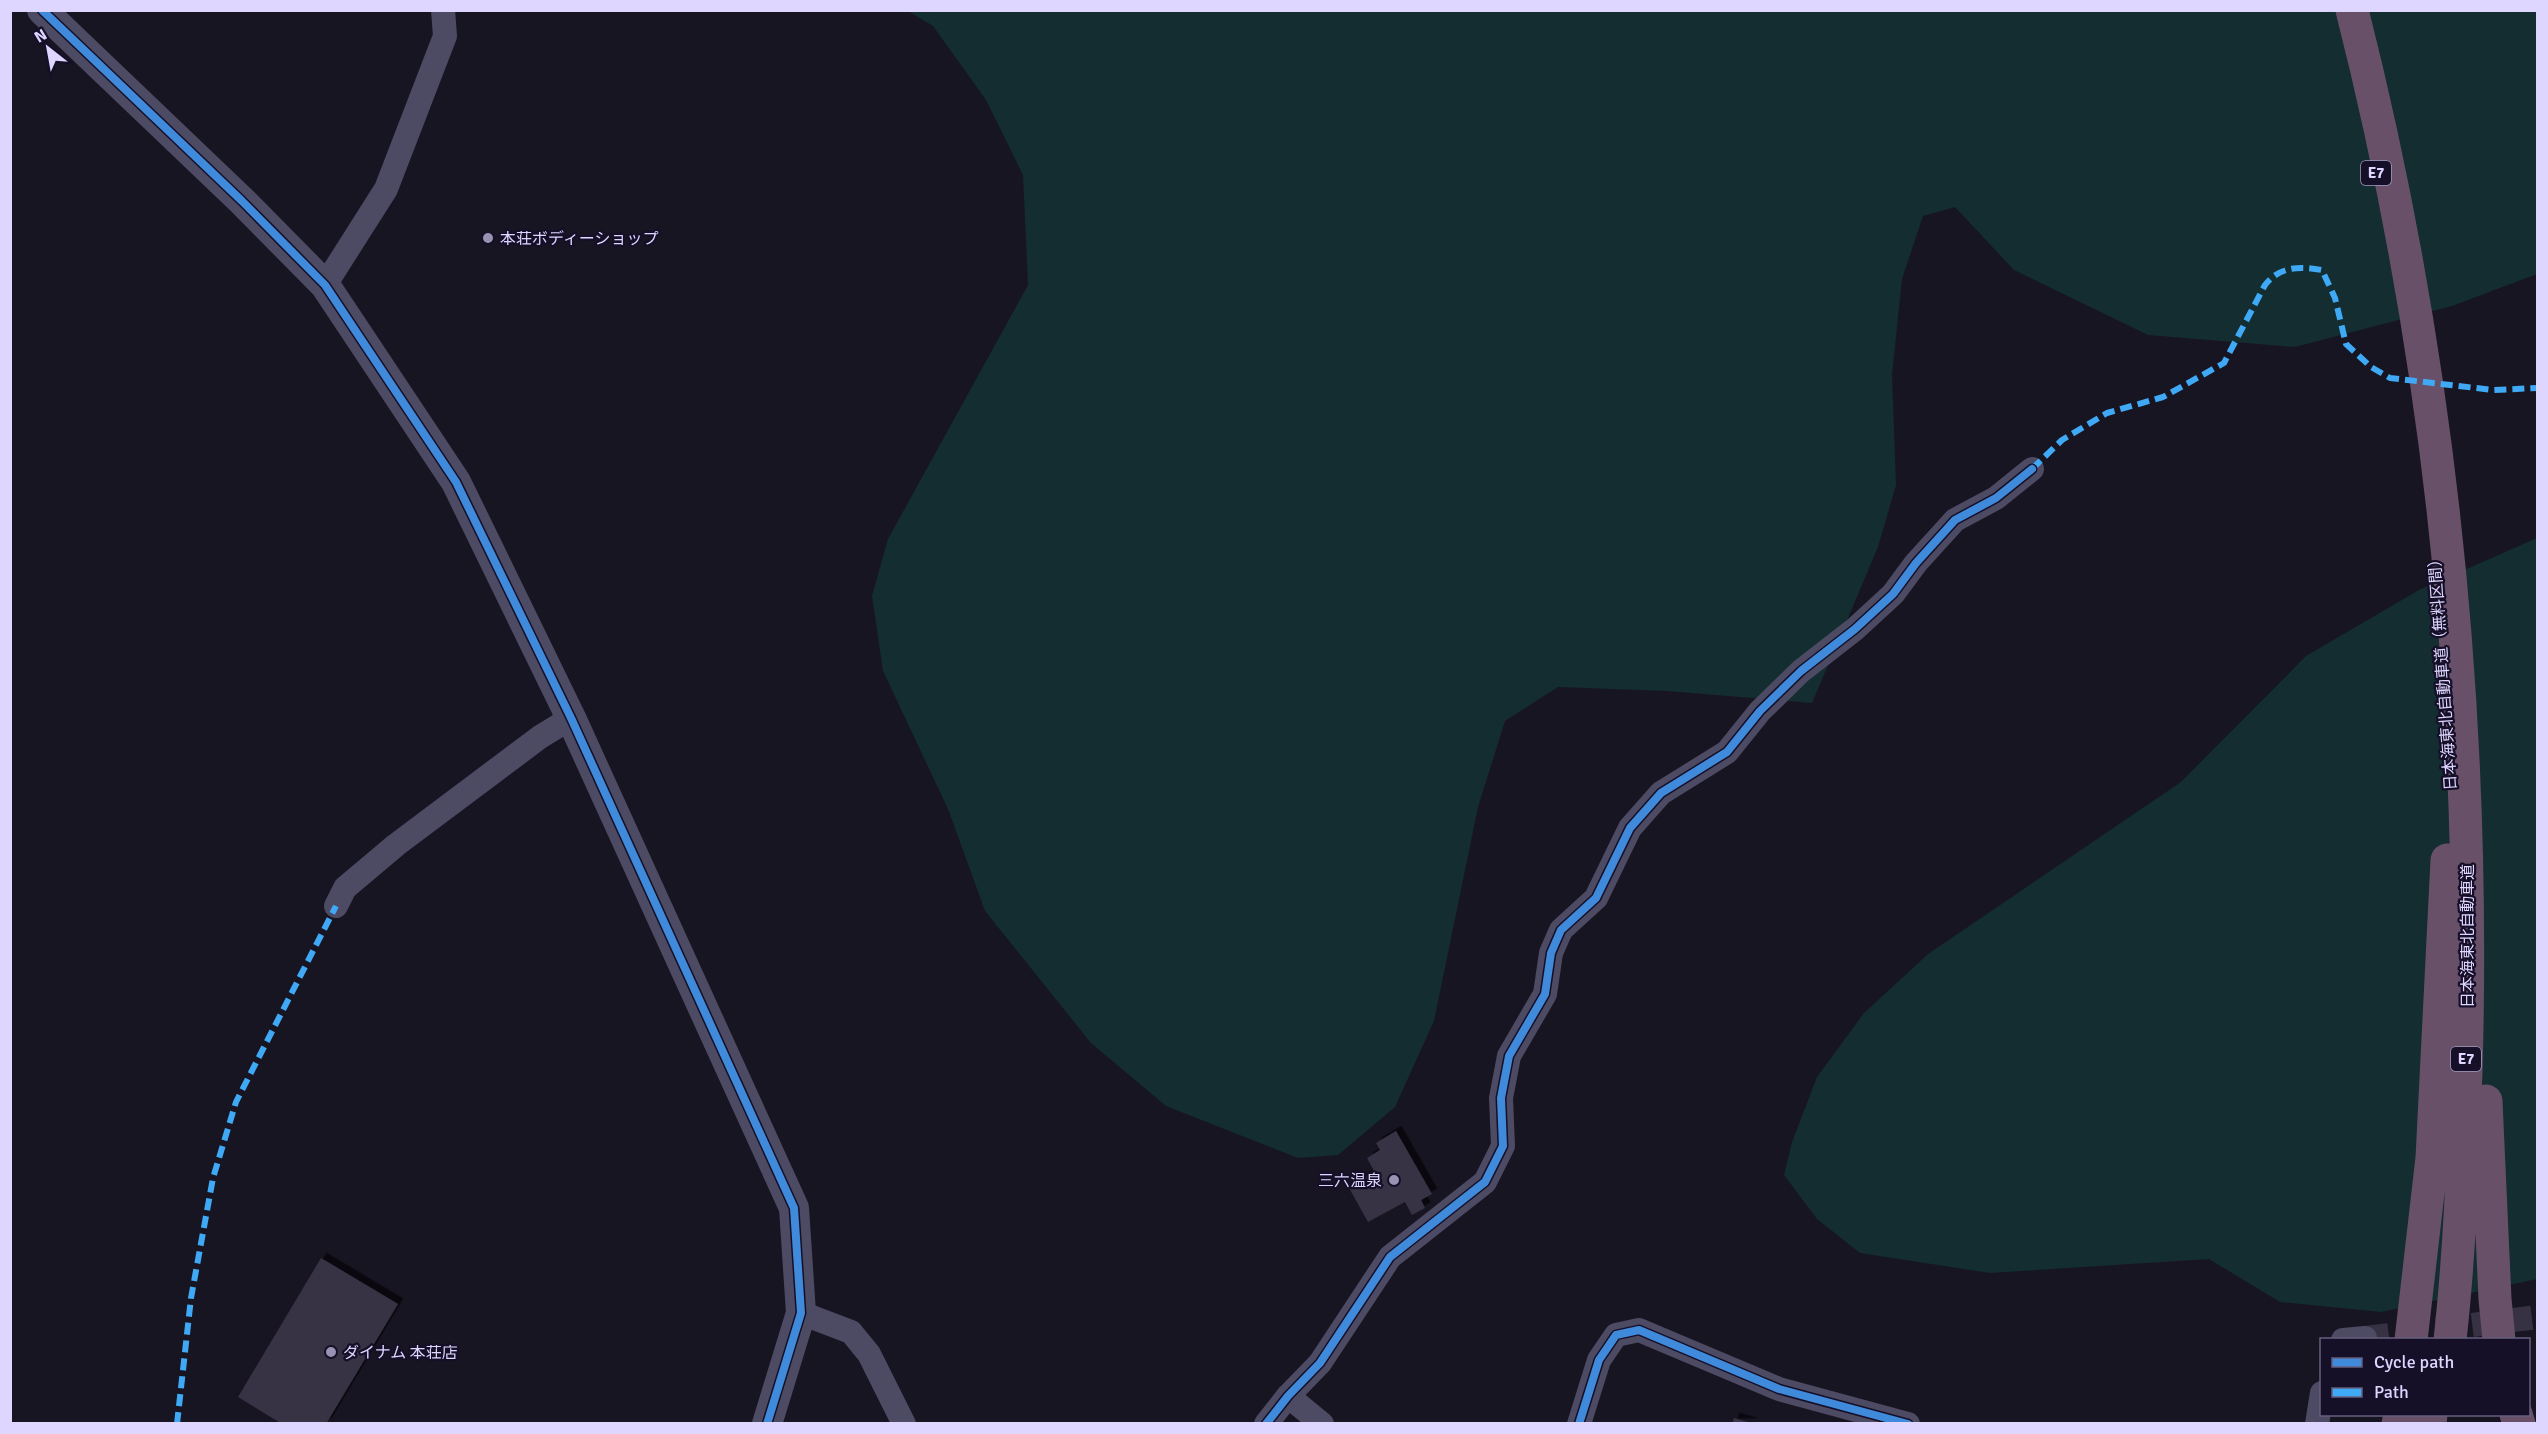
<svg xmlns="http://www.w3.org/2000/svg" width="2548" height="1434" font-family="Signika,'Noto Sans JP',sans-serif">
<defs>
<filter id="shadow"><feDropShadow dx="5.5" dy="-5.5" stdDeviation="0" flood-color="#0009"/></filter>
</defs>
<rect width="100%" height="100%" fill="#181522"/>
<path fill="#132d30" d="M908,11H2537V274L2452,306L2295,347L2148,335L2014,270L1955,207L1923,216L1902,279L1892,375L1896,485L1878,547L1812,703L1667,691L1558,687L1505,721L1478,807L1434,1021L1395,1107L1338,1155L1298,1158L1166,1106L1091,1043L985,911L948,809L883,671L872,596L888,539L1028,285L1023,175L986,100L933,26Z
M2537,538V1279L2381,1312L2280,1302L2209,1259L1990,1273L1860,1253L1817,1219L1784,1175L1792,1142L1817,1077L1864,1013L1928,954L2181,782L2306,656L2419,590Z"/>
<path fill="#373244" filter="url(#shadow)" d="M1396,1131L1432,1194L1421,1200L1425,1208L1412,1215L1405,1202L1368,1222L1348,1186L1374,1171L1367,1158L1380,1150L1376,1143Z
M321,1258L398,1304L326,1424H282L238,1397Z
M1734,1418L1751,1423V1424H1732Z"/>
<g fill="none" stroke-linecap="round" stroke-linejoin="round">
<path stroke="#363243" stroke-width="24" stroke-dasharray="24 12" stroke-linecap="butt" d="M2365,1338L2538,1317"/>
<path stroke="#4d4a63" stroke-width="24" d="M325,285L386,189L445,36L443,10
M336,906L345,888L396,845L540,737L571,718
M801,1313L851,1332L869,1354L904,1424
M2343,1340L2365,1338
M1288,1396L1322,1424
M1266,1424L1288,1396L1320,1363L1390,1257L1485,1182L1503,1146L1501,1098L1509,1056L1545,994L1551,953L1561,930L1596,898L1630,828L1661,793L1727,752L1760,711L1801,671L1855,629L1893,594L1916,563L1955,520L1996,498L2032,469
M1579,1424L1599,1360L1616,1335L1639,1330L1779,1389L1908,1424
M2317,1424L2322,1393"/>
<path stroke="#4d4a63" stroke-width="30" d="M42,10L242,201L325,285L456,482L571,718L794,1208L801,1313L767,1424"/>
<path stroke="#685069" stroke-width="33" d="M2352,10C2440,356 2476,715 2466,1071C2463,1161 2460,1250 2450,1340
M2486,1101L2495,1299L2499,1340
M2411,1340L2432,1158L2447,860
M2516,1414L2519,1424
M2398,1424L2400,1414
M2430,1424L2431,1414"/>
<path stroke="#3fa9f5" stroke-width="6" stroke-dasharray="12 6" stroke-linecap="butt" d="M2032,469L2062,440L2107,413L2163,397L2224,363L2265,285C2280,266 2300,266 2322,270L2335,298L2346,344L2371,367L2390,378L2493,390L2538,388
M177,1424L191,1298L213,1178L236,1102L336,906"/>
<g stroke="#150f28" stroke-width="11">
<path id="cycleway" d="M42,10L242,201L325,285L456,482L571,718L794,1208L801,1313L767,1424
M1266,1424L1288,1396L1320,1363L1390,1257L1485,1182L1503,1146L1501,1098L1509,1056L1545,994L1551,953L1561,930L1596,898L1630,828L1661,793L1727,752L1760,711L1801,671L1855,629L1893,594L1916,563L1955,520L1996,498L2032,469
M1579,1424L1599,1360L1616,1335L1639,1330L1779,1389L1908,1424"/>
</g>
<use href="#cycleway" stroke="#408adc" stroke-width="8"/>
</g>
<g fill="#9992b2" stroke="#150f28" stroke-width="2">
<circle cx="488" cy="238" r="6"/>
<circle cx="1394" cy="1180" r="6"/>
<circle cx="331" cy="1352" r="6"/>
</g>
<g text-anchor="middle" stroke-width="4.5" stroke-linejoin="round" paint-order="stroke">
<g fill="#150f28" stroke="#a29abe" stroke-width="1.5">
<rect x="2361" y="161" width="30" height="24" rx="4.5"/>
<rect x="2451" y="1047" width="30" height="24" rx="4.5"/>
</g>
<g font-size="15" font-weight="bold" fill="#ded6ff">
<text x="2376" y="178">E7</text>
<text x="2466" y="1064">E7</text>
</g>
<g font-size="16" fill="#ded6ff" stroke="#150f28" text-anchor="start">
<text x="500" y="244">本荘ボディーショップ</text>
<text x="1382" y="1186" text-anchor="end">三六温泉</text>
<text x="343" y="1358">ダイナム 本荘店</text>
</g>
<g font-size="16" fill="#ded6ff" stroke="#150f28">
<text transform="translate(2442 671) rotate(-94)" y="6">日本海東北自動車道（無料区間）</text>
<text transform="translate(2467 936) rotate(-90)" y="6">日本海東北自動車道</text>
</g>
</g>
<rect width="2548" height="1434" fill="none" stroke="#ded6ff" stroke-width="24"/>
<rect x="2320" y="1338" width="210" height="78" fill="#150f28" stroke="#655f7e" stroke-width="1.5"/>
<rect x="2332" y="1358" width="30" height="9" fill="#408adc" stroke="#655f7e" stroke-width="1.5"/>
<text x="2374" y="1368" font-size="18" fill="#ded6ff">Cycle path</text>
<rect x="2332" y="1388" width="30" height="9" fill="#3fa9f5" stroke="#655f7e" stroke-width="1.5"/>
<text x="2374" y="1398" font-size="18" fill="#ded6ff">Path</text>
<g transform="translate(48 48) rotate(329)" stroke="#150f28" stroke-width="4.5" paint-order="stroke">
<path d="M0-4.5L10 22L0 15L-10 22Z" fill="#ded6ff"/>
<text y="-9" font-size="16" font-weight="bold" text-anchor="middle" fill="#ded6ff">N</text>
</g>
</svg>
